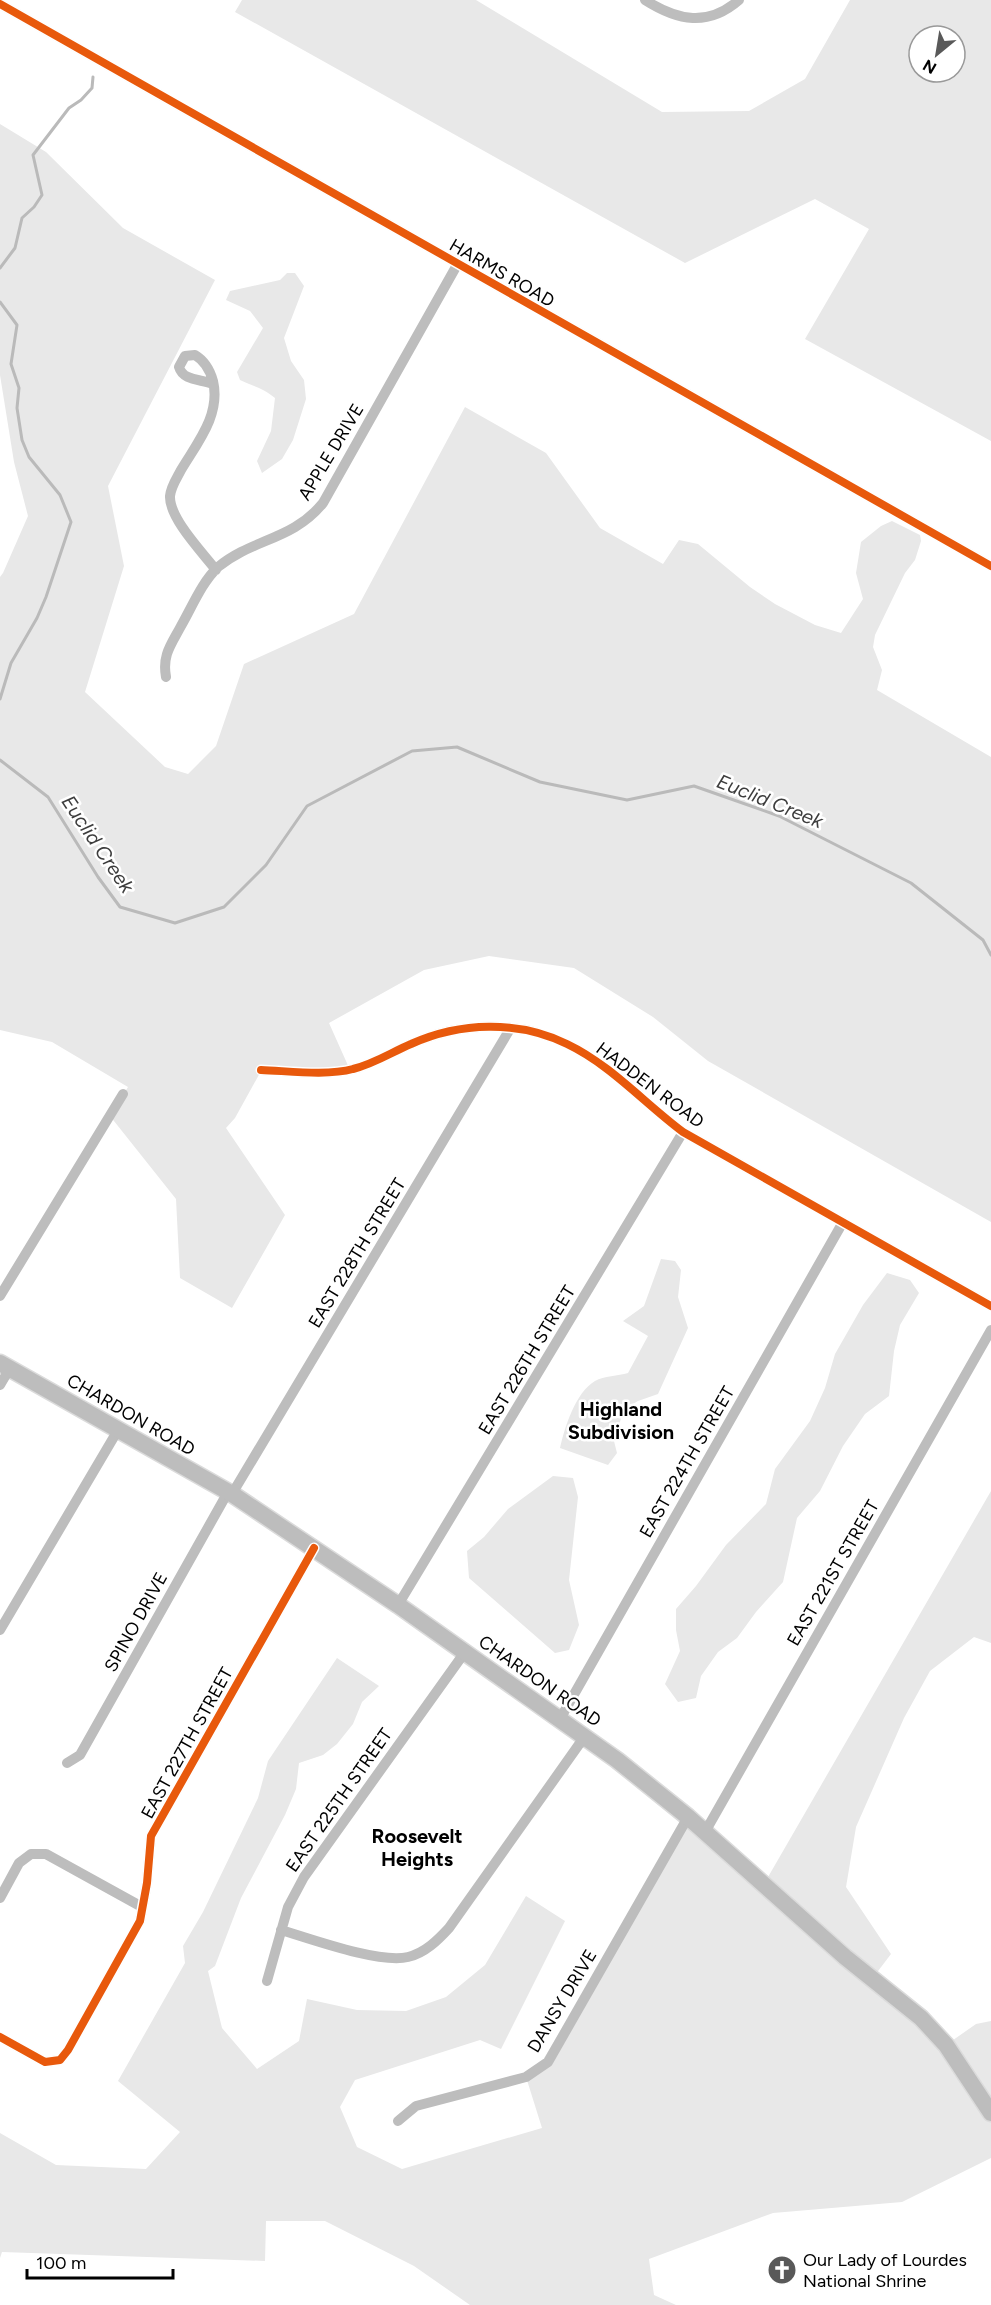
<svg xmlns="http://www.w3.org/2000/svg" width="991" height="2305" font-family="Figtree,sans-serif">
<rect width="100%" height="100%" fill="#fff"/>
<path fill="#e8e8e8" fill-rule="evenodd" d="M242,0H476L662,112L749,111L805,79L850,0H991V441L805,339L869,229L815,199L685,263L235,12ZM919,36H955V72H919Z
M0,124L46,152L123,228L215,280L108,486L124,566L85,692L165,767L188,774L216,746L244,664L354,614L465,407L546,453L600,528L663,564L679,540L698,544L750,587L775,604L815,625L841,633L863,599L856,573L861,542L881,526L892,521L920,535L921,541L915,560L905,573L875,635L873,647L882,670L877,690L991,757V1222L708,1061L653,1017L574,968L489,956L424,970L329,1023L350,1070L261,1071L235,1118L226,1128L285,1215L232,1308L180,1278L176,1199L110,1116L128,1087L52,1042L0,1030V577L3,573L28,516L14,462L0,375Z
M287,273H295L304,286L284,338L291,361L304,380L306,399L293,440L282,459L262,473L257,461L271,431L275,398C262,387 254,387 240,380L237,372L263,328L250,311L226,300L230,291L280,280Z
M661,1259L675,1261L681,1270L678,1297L688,1328L658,1394L638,1401L624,1409L614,1441L617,1453L608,1465L560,1448C565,1427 575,1393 595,1381C604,1376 618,1376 628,1373L648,1336L623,1321L644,1306Z
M887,1273L910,1280L919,1293L900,1325L894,1351L889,1396L865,1414L843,1446L820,1491L797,1518L783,1582L756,1612L737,1638L718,1652L701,1676L696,1698L678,1702L665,1684L680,1651L676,1630V1609L696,1586L726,1545L766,1504L775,1469L810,1421L825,1388L835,1354L863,1305Z
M553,1476L573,1478L578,1497L569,1580L579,1625L569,1650L555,1653L469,1578L467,1551L484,1537L508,1509Z
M991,1491V1643L974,1637L930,1671L904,1718L856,1827L846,1887L891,1954L872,1979L946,2045L976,2024L991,2021V2158L902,2202L773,2213L649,2259L654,2295L676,2305H470L414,2266L325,2221H266L265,2261L2,2252L0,2258V2133L56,2165L146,2169L180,2132L118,2081L185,1963L183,1946L203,1912L258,1798L268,1761L337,1658L379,1686L362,1702L353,1724L337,1744L323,1755L299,1763L296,1789L285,1815L241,1898L215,1966L208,1971L222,2028L257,2069L299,2041L307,1999L357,2010L406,2011L446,1997L485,1965L526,1896L565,1921L501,2049L480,2040L355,2080L340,2107L357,2147L402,2169L542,2128L526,2077L537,2070L688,1817L764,1884Z"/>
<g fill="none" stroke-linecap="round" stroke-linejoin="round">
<path stroke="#bababa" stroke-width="3" d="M0,268L15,248L22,218L34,207L42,195L33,155L69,108L81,100L92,88L93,77
M0,302L17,325L11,364L19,388L17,408L22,440L29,457L60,495L71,522L46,597L37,618L11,663L0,699
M0,760L48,797L98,877L120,907L175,923L224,907L266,865L307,806L412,751L457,747L540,782L627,800L694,786L779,816L911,883L983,940L991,955"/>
<g stroke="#dbdbdb" stroke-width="19">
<path id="primary" d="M0,1363L232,1494L398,1605L617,1760L688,1817L845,1957L921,2018L946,2045L991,2113"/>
</g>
<path stroke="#bdbdbd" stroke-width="10" d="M645,0C678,21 708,27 739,0
M0,4L991,566
M213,384C201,379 183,381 179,367L185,356L195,355C205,361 210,370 213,381C221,415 197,443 181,470C177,478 171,486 170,496C169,518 202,552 216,570
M166,677C162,655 171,645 181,626C192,607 202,582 218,567C253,538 292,541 323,503L457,265
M261,1070C289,1071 327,1076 353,1069C374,1064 392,1052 411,1044C460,1022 518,1020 567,1044C611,1065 644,1103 683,1132L991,1306
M0,1296L123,1094
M0,1385L10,1368
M232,1494L510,1029
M398,1605L683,1132
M0,1630L118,1430
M560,1719L843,1222
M67,1763L80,1755L228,1492
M705,1832L991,1330
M0,1898L19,1863L31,1854H46L142,1907
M281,1930C311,1939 380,1964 408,1957C425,1953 438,1940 449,1928L585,1736
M267,1981L288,1907L304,1877L465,1652
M0,2037L45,2062L60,2060L68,2050L140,1921L147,1883L151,1836L314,1548
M398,2121L416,2106L526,2077L548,2062L688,1817"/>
<use href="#primary" stroke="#bdbdbd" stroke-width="16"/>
<g stroke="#fff" stroke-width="11">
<path id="cycleway" d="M0,4L991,566
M261,1070C289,1071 327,1076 353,1069C374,1064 392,1052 411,1044C460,1022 518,1020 567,1044C611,1065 644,1103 683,1132L991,1306
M0,2037L45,2062L60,2060L68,2050L140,1921L147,1883L151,1836L314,1548"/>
</g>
<use href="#cycleway" stroke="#e8590c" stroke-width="8"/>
</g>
<defs>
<g id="church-disc" transform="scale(1.5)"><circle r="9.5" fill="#595959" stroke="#fff"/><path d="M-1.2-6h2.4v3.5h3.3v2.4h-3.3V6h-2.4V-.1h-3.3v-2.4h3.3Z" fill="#fff"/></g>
</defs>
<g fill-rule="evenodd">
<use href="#church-disc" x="782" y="2270"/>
</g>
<g text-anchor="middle" stroke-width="5" stroke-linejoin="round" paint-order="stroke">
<g font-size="18" fill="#000" stroke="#fff">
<text transform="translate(502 273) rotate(30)" y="6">HARMS ROAD</text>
<text transform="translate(331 452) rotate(-59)" y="6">APPLE DRIVE</text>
<text transform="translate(650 1085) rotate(37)" y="6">HADDEN ROAD</text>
<text transform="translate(357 1253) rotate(-59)" y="6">EAST 228TH STREET</text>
<text transform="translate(527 1360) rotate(-59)" y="6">EAST 226TH STREET</text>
<text transform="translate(131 1415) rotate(30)" y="6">CHARDON ROAD</text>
<text transform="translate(687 1462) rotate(-60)" y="6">EAST 224TH STREET</text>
<text transform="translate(833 1573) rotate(-60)" y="6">EAST 221ST STREET</text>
<text transform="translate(136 1622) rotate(-61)" y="6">SPINO DRIVE</text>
<text transform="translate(540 1681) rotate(35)" y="6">CHARDON ROAD</text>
<text transform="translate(187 1743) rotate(-61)" y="6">EAST 227TH STREET</text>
<text transform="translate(339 1800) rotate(-55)" y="6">EAST 225TH STREET</text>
<text transform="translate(562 2001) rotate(-59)" y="6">DANSY DRIVE</text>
</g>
<g font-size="18" fill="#000" stroke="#fff" text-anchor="start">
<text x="803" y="2266">Our Lady of Lourdes<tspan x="803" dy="21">National Shrine</tspan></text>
</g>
<g font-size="20" font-style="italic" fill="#3d3d3d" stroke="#fff">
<text transform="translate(770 801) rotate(22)" y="7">Euclid Creek</text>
<text transform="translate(98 844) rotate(56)" y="7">Euclid Creek</text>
</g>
<g font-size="20" font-weight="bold" fill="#000" stroke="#fff">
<text x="621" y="1416">Highland<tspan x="621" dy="23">Subdivision</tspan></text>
<text x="417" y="1843">Roosevelt<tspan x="417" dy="23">Heights</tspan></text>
</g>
</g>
<g transform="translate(937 54) rotate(210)"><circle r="28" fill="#ffffff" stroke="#999999" stroke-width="1.5"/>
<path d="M0-4.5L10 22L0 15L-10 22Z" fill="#595959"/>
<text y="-9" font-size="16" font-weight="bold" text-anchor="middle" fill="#000000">N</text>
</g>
<path d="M27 2269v9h146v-9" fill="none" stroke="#000000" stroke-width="3"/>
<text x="36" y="2269" font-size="18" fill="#000000" stroke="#ffffff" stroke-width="4.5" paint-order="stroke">100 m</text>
</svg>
